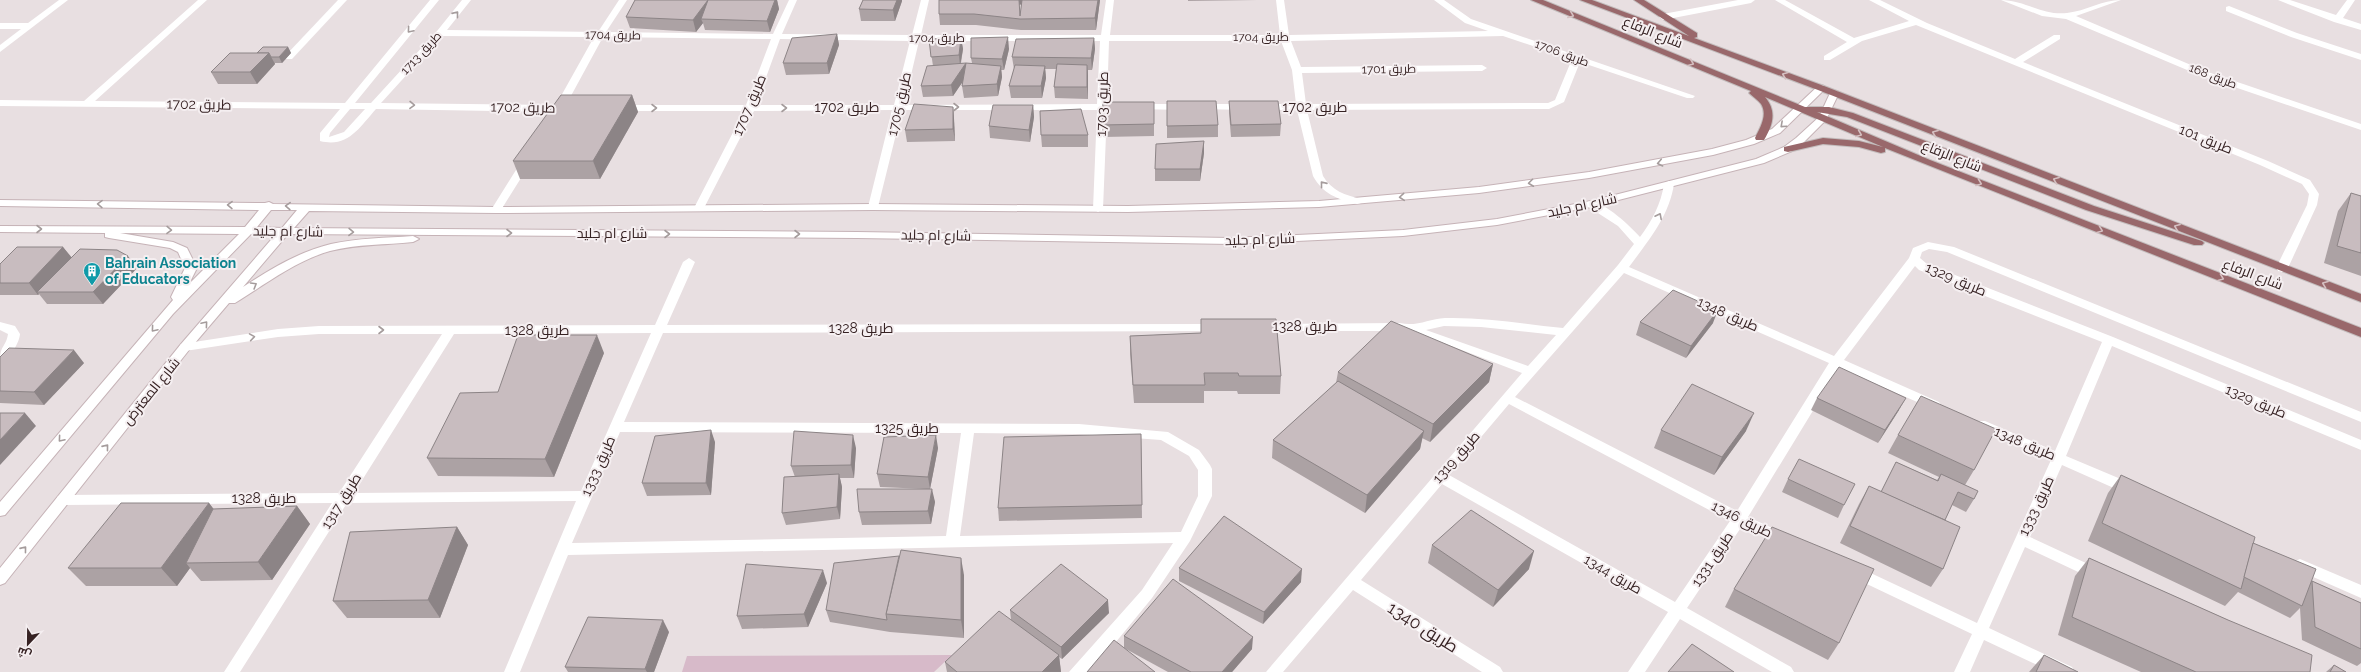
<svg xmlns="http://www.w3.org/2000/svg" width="2361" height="672" font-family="Raleway,Cairo,sans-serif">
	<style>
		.green { fill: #d7bac9 }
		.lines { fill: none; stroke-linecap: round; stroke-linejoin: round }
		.secondary-casing { stroke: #c6b3b7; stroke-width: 2 }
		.primary-casing { stroke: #c3bdbd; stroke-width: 2 }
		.street { fill: #fff; fill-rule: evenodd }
		.secondary { fill: #fff; fill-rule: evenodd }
		.primary { fill: #99686b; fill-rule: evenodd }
		.wall { fill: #aca2a4; fill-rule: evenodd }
		.shaded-wall { fill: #8c8486 }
		.building { fill: #c8bcbf; stroke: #8c8486 }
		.oneway { stroke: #a59c9c }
		.oneway2 { stroke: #d5c0c2 }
		.labels { text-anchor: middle; stroke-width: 4; stroke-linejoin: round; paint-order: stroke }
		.far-street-label { font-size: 12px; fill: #362223; stroke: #f5eff1 }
		.street-label { font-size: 14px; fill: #362223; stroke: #f5eff1 }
		.culture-label { font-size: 14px; font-weight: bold; fill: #0d838f; stroke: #f5eff1; text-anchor: start }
		.near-street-label { font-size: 17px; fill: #362223; stroke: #f5eff1 }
	</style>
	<rect width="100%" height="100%" fill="#e8dfe1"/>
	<polygon class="green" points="952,655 934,672 682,672 687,656"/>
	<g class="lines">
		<defs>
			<path id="secondary" d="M1821 85 1824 86V90L1780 133 1754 144 1713 155 1589 178 1479 193 1319 207 1128 212 873 210 496 213 309 211 294 228 857 232 1231 238 1403 230 1497 219 1591 201 1756 159 1784 147 1796 138 1819 117 1831 91H1837L1839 93 1826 120 1804 142 1792 151 1764 163 1591 207 1497 225 1403 236 1231 244 857 238 288 234 243 287C271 269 298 252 331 244 358 238 386 238 413 236L419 239 413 242C386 245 357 244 330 251 295 261 266 284 235 303H229L189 350 5 583 0 585V568L181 344 276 234H251L173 314 5 515 0 516V502L173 300 171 297 185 268 178 252 170 248 109 238 105 237V233L0 232V226L245 227 259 210 0 206V200L265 203 269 202 273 204 496 207 873 204 1128 206 1319 201 1479 187 1589 172 1712 149 1746 140 1772 129 1818 86ZM271 210H297L282 228 257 227ZM120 233 239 234 189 284 197 268 187 248 173 242Z"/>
			<g id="primary">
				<path d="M1531 0H1543L1805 107H1829L1853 113 2094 206 2202 241 2204 243 2202 245H2194L2086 210 1847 117 1817 112 1930 160 2361 328V337L1885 148V152L1881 153 1859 147 1823 144 1788 152 1784 151V147L1823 138 1859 141 1883 147 1765 97C1777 111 1773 125 1764 140H1756L1755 138C1760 128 1768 115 1761 104 1758 100 1753 97 1749 93L1751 91Z"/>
				<polygon points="1580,0 1592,0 1689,36 1634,0 1644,0 1697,33 1697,37 1694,38 1824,86 2361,294 2361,302 1818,90"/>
			</g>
		</defs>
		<use href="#secondary" class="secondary-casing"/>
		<use href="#primary" class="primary-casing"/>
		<g class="street">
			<polygon points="59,0 68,0 0,52 0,45 21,29 0,29 0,23 28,23"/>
			<path d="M198 0H207L95 101 345 103 430 0H439L355 103H371L437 31 462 0H471L447 30 598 32 619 0H627L606 32 773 34 789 0H797L782 34 912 35 921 0H929L921 35H1101L1106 0H1114L1110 35H1280L1276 0H1284L1289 35 1488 31 1465 23 1434 0H1444L1471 19 1695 96 1693 98H1687L1580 62 1564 102 1549 109 1307 110 1323 176C1332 191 1345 195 1361 199L1362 201 1361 203 1357 204C1337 199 1323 194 1313 176L1297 110H1263L1258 107 1263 104H1296L1292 70 1281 41H1109L1107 104H1119L1124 107 1119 110H1107L1103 209 1098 212 1093 209 1097 110H902L878 207 873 210 868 207 892 110 754 111 704 208 703 210H695L694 208 744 111H621L616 108 621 105H746L771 39 603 37 566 105 570 106V110L559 112 376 109C359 128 348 148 320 141V133L340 109 0 106V100L84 101ZM442 36 594 37 556 105 381 103ZM1503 36 1572 59 1555 100 1548 103 1306 104 1302 73 1482 71 1487 68 1482 65 1301 67 1291 41ZM780 39 910 41 894 105H756ZM919 41H1100L1097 104 904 105ZM350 109H365L344 132 329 137 330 133Z"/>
			<polygon points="338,0 347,0 292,59 286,59 286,55"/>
			<polygon points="1738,0 1755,0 1751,3 1663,20 1659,17 1663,14"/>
			<polygon points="1775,0 1785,0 1854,38 1909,21 1869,0 1880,0 1927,23 2015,59 2054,35 2060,35 2060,39 2023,62 2268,161 2310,180 2319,194 2317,205 2288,268 2282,272 2278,271 2276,268 2307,205 2309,194 2302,184 2260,165 1916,25 1862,41 1830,60 1824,60 1824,56 1847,42"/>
			<path d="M2001 0C2024 0 2044 16 2067 13 2086 11 2102 0 2121 0L2076 16 2205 71 2361 124V130L2199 75 2066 19 2042 16Z"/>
			<polygon points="2278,0 2290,0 2336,15 2347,0 2355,0 2343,18 2361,24 2361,30 2334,22"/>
			<polygon points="2229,6 2297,33 2361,54 2361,60 2291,37 2226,11 2226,7"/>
			<polygon points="1137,104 1183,104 1188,107 1183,110 1134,109 1134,105"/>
			<polygon points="1201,104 1245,104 1250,107 1245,110 1198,109 1198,105"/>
			<polygon points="526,159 531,162 501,210 500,212 492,212 491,210 521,162"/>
			<path d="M1669 181 1674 184C1669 217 1648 241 1629 267L1834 356 1909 258 1913 248 1928 242 1954 247 2361 412V422L1947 252 1929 249 1922 252 1920 258 1927 264 2113 337 2361 440V450L2112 346 2066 456 2135 485 2137 489 2135 493 2130 494 2125 493 2062 465 2030 537 2101 570 2103 574 2101 578 2096 580 2091 578 2025 547 1989 628 2072 667 2075 672H2052L1984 640 1970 672H1954L1972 634 1850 576 1848 572 1850 568 1855 566 1860 568 1977 623 2051 460 1975 427 1974 424 1975 421H1985L2055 451 2102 342 1919 270 1915 266 1844 360 1939 402 1941 405 1939 408H1931L1839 368 1748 517 1788 535 1790 539 1788 543 1783 545 1778 543 1742 526 1687 608 1791 667 1794 672H1772L1680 619 1645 672H1628L1668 612 1442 484 1361 580 1500 667 1503 672H1482L1353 590 1283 672H1266L1522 373 1433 339 1400 331H1261L1257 330 1255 327 1257 324 1400 323C1416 327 1429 319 1445 318 1484 317 1524 324 1563 328L1618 265 1634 244 1618 226 1587 206 1586 204 1587 202C1601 198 1631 227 1640 237 1652 221 1661 204 1664 184ZM1624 273 1829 363 1737 511 1515 397ZM1444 326 1481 327 1556 335 1528 366 1426 330ZM1509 404 1730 521 1675 602 1449 475Z"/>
			<path d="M689 258 695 262 667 325 1221 324 1223 327 1221 330 1217 331 663 333 624 422 1079 424 1168 432 1199 450 1210 465 1212 469V496L1190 541 1152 598 1111 648 1087 672H1069L1142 590 1173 543 568 555 520 672H504L576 501 347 503 240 672H224L332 503 63 505 58 504 56 500 58 496 63 495 339 493 442 334H319L278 337 185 351 181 350 179 347 181 344 278 329 319 326 655 325 683 262ZM651 333 581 491 354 493 454 334ZM620 432 961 433 946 536 572 543ZM974 433 1079 434 1161 440 1189 456 1198 470V496L1181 532 960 536Z"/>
			<path d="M0 322 15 326 20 334C19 344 10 358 0 361 0 345 6 347 8 334L0 330Z"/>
			<polygon points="2300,559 2361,585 2361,598 2295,569 2293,565 2295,561"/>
		</g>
		<use href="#secondary" class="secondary"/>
		<use href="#primary" class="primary"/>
	</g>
	<g class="wall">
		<polygon points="635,0 777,0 779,9 770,32 705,30 703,23 696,32 630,28 626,17"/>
		<polygon points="863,0 902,0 902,1 895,21 861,21 859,9"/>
		<path d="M939 0H1100L1096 30H1021L976 25H940L939 14ZM1022 4 1020 16 1019 5Z"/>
		<polygon points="1188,0 1257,0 1188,1"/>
		<polygon points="837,34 839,45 829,74 786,75 783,63"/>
		<polygon points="961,38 963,49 961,63 972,63 971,58 1009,49 1004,70 1001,70 1002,77 998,96 964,98 962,86 963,81 953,96 923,97 921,86 933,66 929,39"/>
		<polygon points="1094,38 1095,49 1092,70 1088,70 1088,99 1055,98 1054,87 1056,69 1045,69 1046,78 1042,98 1011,98 1009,86 1014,69 1012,57"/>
		<polygon points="288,47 291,53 282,63 275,63 275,64 257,84 218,84 211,72 257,53"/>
		<polygon points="632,95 638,112 600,179 520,179 513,161"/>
		<polygon points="1167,101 1218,125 1218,137 1167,138"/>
		<polygon points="1229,101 1281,124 1280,136 1231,137 1229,113"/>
		<polygon points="1154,102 1154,136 1103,137 1102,125"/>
		<polygon points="1033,105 1034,117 1030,142 990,138 989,126"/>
		<polygon points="953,107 954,119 955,141 907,142 905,130"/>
		<polygon points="1041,135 1088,135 1088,147 1042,147"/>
		<polygon points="1204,141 1204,153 1200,181 1155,181 1155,169"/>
		<polygon points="2351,193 2361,196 2361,276 2324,263 2338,211"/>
		<polygon points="63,247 71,258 137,268 103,304 47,304 39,294 38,295 0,295 0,264"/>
		<polygon points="1201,319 1281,376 1280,394 1238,394 1237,391 1204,391 1204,403 1134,403 1130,354 1130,336 1201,333"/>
		<polygon points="1640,322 1713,323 1686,358 1636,335"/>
		<polygon points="604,353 554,477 438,476 427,458 498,392"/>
		<polygon points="0,357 84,363 44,405 0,403"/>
		<polygon points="1493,364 1489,382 1430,442 1422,438 1420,449 1365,513 1272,458 1273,440 1336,383 1338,372"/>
		<polygon points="1817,398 1899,410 1878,443 1811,410"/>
		<polygon points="1661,430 1746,431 1714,475 1654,448"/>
		<polygon points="1141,434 1142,518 999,521 998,508"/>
		<polygon points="1898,435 1974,470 1965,485 1974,499 1966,512 1952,505 1945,520 1943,569 1931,587 1840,543 1859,504 1869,486 1881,492 1896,462 1937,480 1939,477 1888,453"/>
		<polygon points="715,442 711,495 647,496 642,483"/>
		<polygon points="856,448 854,478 840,478 842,487 840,519 786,525 782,513 795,477 791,466"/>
		<polygon points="938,448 930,489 935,502 931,524 862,525 859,512 926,489 880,487 877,474"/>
		<polygon points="2121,475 2253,543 2312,581 2361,603 2361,663 2357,666 2302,640 2300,608 2290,618 2238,592 2225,606 2088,541 2108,493"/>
		<polygon points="1788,479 1844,505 1838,518 1782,492"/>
		<polygon points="209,503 213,509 297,506 310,524 272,580 201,581 190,568 177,586 86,586 68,568"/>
		<polygon points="457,527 468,545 440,618 347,618 333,601"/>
		<polygon points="1432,545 1529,569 1493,607 1428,563"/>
		<polygon points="2089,558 2228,620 2310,672 2141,672 2058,635 2075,576"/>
		<polygon points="1179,568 1301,582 1263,624 1179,581"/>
		<polygon points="964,575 964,638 890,632 830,622 826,610"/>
		<polygon points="827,583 808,627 742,629 737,616"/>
		<polygon points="1734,589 1839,643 1828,660 1725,607"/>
		<polygon points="1010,610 1109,613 1062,659 1059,657 1061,672 947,672 945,662 1011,620"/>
		<polygon points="669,632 654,672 568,672 565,667"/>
		<polygon points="1124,636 1252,649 1232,672 1168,672 1124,648"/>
		<polygon points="2044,655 2078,672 2029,672"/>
		<polygon points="2334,665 2346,672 2326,672"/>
	</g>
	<g class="shaded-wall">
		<polygon points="708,0 709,0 701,19 703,23 696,32 693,20"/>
		<polygon points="775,0 777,0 779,9 770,32 767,21"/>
		<polygon points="897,0 902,0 902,1 895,21 893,10"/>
		<polygon points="985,0 1024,0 1024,4 986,9"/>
		<polygon points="1098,0 1100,0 1096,30 1095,18"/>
		<polygon points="837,34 839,45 829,74 827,63"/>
		<polygon points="1008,37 1009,49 1004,70 1002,59"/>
		<polygon points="961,38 963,49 960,66 959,55"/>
		<polygon points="1094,38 1095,49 1092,70 1091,58"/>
		<polygon points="288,47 291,53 282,63 279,57"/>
		<polygon points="269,53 275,64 257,84 250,72"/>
		<polygon points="966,63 968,74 953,96 951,85"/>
		<polygon points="1087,65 1088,76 1088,99 1087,87"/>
		<polygon points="1001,66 1002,77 998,96 997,84"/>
		<polygon points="1045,66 1046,78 1042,98 1041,86"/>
		<polygon points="632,95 638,112 600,179 593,161"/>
		<polygon points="1033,105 1034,117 1030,142 1029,130"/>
		<polygon points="953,107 954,119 955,141 953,129"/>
		<polygon points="1204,141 1204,153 1200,181 1200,169"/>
		<polygon points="63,247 73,259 37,292 39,294 38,295 29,283"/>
		<polygon points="128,256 137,268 103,304 93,292"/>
		<polygon points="1718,310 1713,323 1686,358 1691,346"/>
		<polygon points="597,335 604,353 554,477 545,459"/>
		<polygon points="74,350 84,363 44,405 34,392"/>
		<polygon points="1493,364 1489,382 1430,442 1433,424"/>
		<polygon points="1906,398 1899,410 1878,443 1885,430"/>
		<polygon points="25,413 36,426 0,465 0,440"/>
		<polygon points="1754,413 1746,431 1714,475 1722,457"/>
		<polygon points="711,430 715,442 711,495 706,483"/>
		<polygon points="1424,431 1420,449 1365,513 1367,495"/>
		<polygon points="853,435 856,448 854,478 851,465"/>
		<polygon points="936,435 938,448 930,489 928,477"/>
		<polygon points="839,474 842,487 840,519 837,507"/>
		<polygon points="932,489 935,502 931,524 928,511"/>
		<polygon points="209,503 223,521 186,563 190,568 177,586 161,568"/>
		<polygon points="297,506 310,524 272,580 258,562"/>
		<polygon points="457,527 468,545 440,618 428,600"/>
		<polygon points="1534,551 1529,569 1493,607 1498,590"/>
		<polygon points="961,558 964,575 964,638 961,620"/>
		<polygon points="1302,569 1301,582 1263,624 1264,612"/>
		<polygon points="823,570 827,583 808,627 804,614"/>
		<polygon points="1108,600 1109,613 1062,659 1061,647"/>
		<polygon points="663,620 669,632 654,672 647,672 645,669"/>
		<polygon points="1253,637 1252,649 1232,672 1222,672"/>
		<polygon points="1059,655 1061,672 1042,672"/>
	</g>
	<g class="building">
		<polygon points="635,0 708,0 693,20 626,17"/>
		<polygon points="708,0 775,0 767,21 701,19"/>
		<polygon points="863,0 897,0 893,10 859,9"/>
		<polygon points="939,0 1019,0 1020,16 1022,0 1098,0 1095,18 1020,19 974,14 939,14"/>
		<polygon points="837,34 827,63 783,63 792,38"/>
		<polygon points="1008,37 1002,59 971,58 971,38"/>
		<polygon points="961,38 959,55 931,57 929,39"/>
		<polygon points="1094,38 1091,58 1012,57 1016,39"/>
		<polygon points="263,47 288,47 279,57 271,57 269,53 257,53"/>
		<polygon points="230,53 269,53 250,72 211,72"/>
		<polygon points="966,63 951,85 921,86 927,66"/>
		<polygon points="966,63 1001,66 997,84 962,86"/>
		<polygon points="1057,64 1087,65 1087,87 1054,87"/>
		<polygon points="1015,65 1045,66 1041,86 1009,86"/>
		<polygon points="561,95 632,95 593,161 513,161"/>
		<polygon points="1167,101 1216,101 1218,125 1167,126"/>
		<polygon points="1229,101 1278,101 1281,124 1231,125"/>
		<polygon points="1103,102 1154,102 1154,124 1102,125"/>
		<polygon points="914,104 953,107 953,129 905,130"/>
		<polygon points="993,105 1033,105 1029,130 989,126"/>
		<polygon points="1081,109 1088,135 1041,135 1040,111"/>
		<polygon points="1204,141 1200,169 1155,169 1156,144"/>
		<polygon points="2351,193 2361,196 2361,253 2337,246"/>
		<polygon points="17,247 63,247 29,283 0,283 0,264"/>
		<polygon points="80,249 117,250 128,256 93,292 37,292"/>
		<polygon points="1673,290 1718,310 1691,346 1640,322"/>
		<polygon points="1201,319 1276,319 1281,376 1239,376 1238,373 1204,373 1205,385 1133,385 1130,336 1201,333"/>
		<polygon points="1391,321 1493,364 1433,424 1338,372"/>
		<polygon points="518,335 597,335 545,459 427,458 460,393 498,392"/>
		<polygon points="9,348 74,350 34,392 0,391 0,357"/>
		<polygon points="1839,367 1906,398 1885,430 1817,398"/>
		<polygon points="1338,381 1424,431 1367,495 1273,440"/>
		<polygon points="1692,384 1754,413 1722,457 1661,430"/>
		<polygon points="1921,396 1996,429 1974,470 1898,435"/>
		<polygon points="0,413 25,413 0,440"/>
		<polygon points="711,430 706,483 642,483 655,436"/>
		<polygon points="794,431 853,435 851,465 791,466"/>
		<polygon points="1141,434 1142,505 998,508 1004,437"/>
		<polygon points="936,435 928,477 877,474 884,437"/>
		<polygon points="1799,459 1855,484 1844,505 1788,479"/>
		<polygon points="1896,462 1938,481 1941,474 1978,491 1974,499 1958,492 1945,520 1881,492"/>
		<polygon points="839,474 837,507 782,513 784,477"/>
		<polygon points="2121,475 2255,537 2241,589 2102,523"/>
		<polygon points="1869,486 1960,527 1943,569 1850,526"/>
		<polygon points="857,489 932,489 928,511 859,512"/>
		<polygon points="121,503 209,503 161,568 68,568"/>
		<polygon points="297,506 258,562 186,563 213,509"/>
		<polygon points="1471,510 1534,551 1498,590 1432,545"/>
		<polygon points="1224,516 1302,569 1264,612 1179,568"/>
		<polygon points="457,527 428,600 333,601 350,532"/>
		<polygon points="1772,527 1874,569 1839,643 1734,589"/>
		<polygon points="2253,543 2316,569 2302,606 2244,577"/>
		<polygon points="901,550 961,558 961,620 886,614"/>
		<polygon points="899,556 886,614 887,620 826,610 834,563"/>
		<polygon points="2089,558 2228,620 2312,655 2310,672 2196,672 2072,617"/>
		<polygon points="746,564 823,570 804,614 737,616"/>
		<polygon points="1061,564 1108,600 1061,647 1010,610"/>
		<polygon points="1173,579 1253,637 1222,672 1191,672 1124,636"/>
		<polygon points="2312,581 2361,603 2361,649 2315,627"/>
		<polygon points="999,611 1059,655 1042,672 957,672 945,662"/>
		<polygon points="588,617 663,620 645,669 565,667"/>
		<polygon points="1114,640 1155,672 1087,672"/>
		<polygon points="1692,644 1734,672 1668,672"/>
		<polygon points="2044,655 2078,672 2036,672"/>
		<polygon points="2334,665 2346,672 2330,672"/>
	</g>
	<defs><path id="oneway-chevron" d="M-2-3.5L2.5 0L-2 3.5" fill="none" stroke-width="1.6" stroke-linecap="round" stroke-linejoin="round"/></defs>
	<g class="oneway">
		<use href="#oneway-chevron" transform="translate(456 14) rotate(-51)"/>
		<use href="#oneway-chevron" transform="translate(410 30) rotate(130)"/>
		<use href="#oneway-chevron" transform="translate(412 105) rotate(1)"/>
		<use href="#oneway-chevron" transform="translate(956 107)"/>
		<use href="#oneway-chevron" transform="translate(654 108)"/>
		<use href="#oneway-chevron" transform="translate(784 108)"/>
		<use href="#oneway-chevron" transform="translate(1783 125) rotate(138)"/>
		<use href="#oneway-chevron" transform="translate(1660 163) rotate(168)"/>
		<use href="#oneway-chevron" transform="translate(1531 183) rotate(173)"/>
		<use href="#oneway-chevron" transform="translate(1323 184) rotate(-129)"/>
		<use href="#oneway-chevron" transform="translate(1402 197) rotate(175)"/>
		<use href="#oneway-chevron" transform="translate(100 204) rotate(-179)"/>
		<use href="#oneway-chevron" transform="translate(230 205) rotate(-179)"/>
		<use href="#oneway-chevron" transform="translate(288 206) rotate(-178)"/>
		<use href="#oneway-chevron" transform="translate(1659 216) rotate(-63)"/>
		<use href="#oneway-chevron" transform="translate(39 229)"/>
		<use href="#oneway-chevron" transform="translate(169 230) rotate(1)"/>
		<use href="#oneway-chevron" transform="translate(351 232) rotate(1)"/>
		<use href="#oneway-chevron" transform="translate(509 233)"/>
		<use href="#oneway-chevron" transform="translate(667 234)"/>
		<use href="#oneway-chevron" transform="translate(797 234)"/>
		<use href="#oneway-chevron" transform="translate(254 285) rotate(-31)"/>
		<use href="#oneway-chevron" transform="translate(205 324) rotate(-50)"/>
		<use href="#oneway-chevron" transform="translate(154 329) rotate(130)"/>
		<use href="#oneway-chevron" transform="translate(381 330)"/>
		<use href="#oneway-chevron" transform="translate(252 337) rotate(-9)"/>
		<use href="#oneway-chevron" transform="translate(61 439) rotate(130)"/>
		<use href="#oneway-chevron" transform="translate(106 447) rotate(-51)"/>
		<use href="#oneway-chevron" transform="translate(24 549) rotate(-51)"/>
	</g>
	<g class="oneway2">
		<use href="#oneway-chevron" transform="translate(1571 15) rotate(22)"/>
		<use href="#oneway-chevron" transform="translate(1691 63) rotate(22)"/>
		<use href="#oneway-chevron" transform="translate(1785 75) rotate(-159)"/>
		<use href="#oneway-chevron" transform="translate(1935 133) rotate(-159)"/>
		<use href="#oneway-chevron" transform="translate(1859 134) rotate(23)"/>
		<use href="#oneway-chevron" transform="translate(2056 180) rotate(-159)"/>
		<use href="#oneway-chevron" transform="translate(1979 183) rotate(21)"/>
		<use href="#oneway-chevron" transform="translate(2177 227) rotate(-159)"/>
		<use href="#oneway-chevron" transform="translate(2100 230) rotate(21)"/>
		<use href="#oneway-chevron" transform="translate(2221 278) rotate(21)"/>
		<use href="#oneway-chevron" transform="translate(2325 284) rotate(-159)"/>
	</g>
	<defs>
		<symbol id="building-pin" viewBox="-11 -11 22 30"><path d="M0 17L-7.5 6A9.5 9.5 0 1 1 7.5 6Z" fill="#0f9aa8" stroke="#f5eff1"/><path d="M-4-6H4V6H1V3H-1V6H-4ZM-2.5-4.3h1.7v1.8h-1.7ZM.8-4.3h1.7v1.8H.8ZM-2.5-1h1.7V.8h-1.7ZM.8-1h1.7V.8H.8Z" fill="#fff"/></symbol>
	</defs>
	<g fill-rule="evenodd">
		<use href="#building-pin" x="82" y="261" width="20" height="27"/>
	</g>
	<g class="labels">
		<g class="far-street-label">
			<text transform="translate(613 35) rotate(1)" y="4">طريق 1704</text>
			<text x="1261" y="41">طريق 1704</text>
			<text x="937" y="42">طريق 1704</text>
			<text transform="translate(421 53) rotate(-47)" y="4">طريق 1713</text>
			<text transform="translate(1562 53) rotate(20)" y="4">طريق 1706</text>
			<text transform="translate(1389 69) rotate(-1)" y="4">طريق 1701</text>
			<text transform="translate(2213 76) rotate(21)" y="4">طريق 168</text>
		</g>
		<g class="street-label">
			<text transform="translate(1653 32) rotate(22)" y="5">شارع الرفاع</text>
			<text transform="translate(199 104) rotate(1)" y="5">طريق 1702</text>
			<text transform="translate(899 104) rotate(-77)" y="5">طريق 1705</text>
			<text transform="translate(1102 104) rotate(-88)" y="5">طريق 1703</text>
			<text transform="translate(749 105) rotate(-67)" y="5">طريق 1707</text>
			<text transform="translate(523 107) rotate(1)" y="5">طريق 1702</text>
			<text x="847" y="112">طريق 1702</text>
			<text x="1315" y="112">طريق 1702</text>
			<text transform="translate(2206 139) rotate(22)" y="5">طريق 101</text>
			<text transform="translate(1952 156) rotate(22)" y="5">شارع الرفاع</text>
			<text transform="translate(1582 205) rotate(-12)" y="5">شارع ام جليد</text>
			<text transform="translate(288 231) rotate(1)" y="5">شارع ام جليد</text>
			<text x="612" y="238">شارع ام جليد</text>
			<text transform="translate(936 235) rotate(1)" y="5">شارع ام جليد</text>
			<text transform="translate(1260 239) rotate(-2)" y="5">شارع ام جليد</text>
			<text transform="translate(2253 274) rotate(21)" y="5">شارع الرفاع</text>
			<text transform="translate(1956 279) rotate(23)" y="5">طريق 1329</text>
			<text transform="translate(1728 314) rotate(24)" y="5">طريق 1348</text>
			<text x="1305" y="331">طريق 1328</text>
			<text x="861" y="333">طريق 1328</text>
			<text x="537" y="335">طريق 1328</text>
			<text transform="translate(151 391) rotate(-51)" y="5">شارع المعترض</text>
			<text transform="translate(2256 401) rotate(23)" y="5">طريق 1329</text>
			<text x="907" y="433">طريق 1325</text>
			<text transform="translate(2025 443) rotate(23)" y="5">طريق 1348</text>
			<text transform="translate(1456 457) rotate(-49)" y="5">طريق 1319</text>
			<text transform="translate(598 466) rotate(-66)" y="5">طريق 1333</text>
			<text x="264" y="503">طريق 1328</text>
			<text transform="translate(341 501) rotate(-58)" y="5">طريق 1317</text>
			<text transform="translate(2036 506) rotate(-65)" y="5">طريق 1333</text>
			<text transform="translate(1742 519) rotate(26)" y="5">طريق 1346</text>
			<text transform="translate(1712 559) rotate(-56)" y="5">طريق 1331</text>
			<text transform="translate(1613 574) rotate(30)" y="5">طريق 1344</text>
		</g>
		<g class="culture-label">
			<text x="105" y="268">Bahrain Association<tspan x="105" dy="16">of Educators</tspan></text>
		</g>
		<g class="near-street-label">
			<text transform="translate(1423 627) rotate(32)" y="6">طريق 1340</text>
		</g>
	</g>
	<g transform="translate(28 644) rotate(202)" stroke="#f5eff1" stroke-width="3" paint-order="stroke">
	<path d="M0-3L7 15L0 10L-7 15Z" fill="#362223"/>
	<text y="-6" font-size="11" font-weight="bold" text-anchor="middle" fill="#362223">ش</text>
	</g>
</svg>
